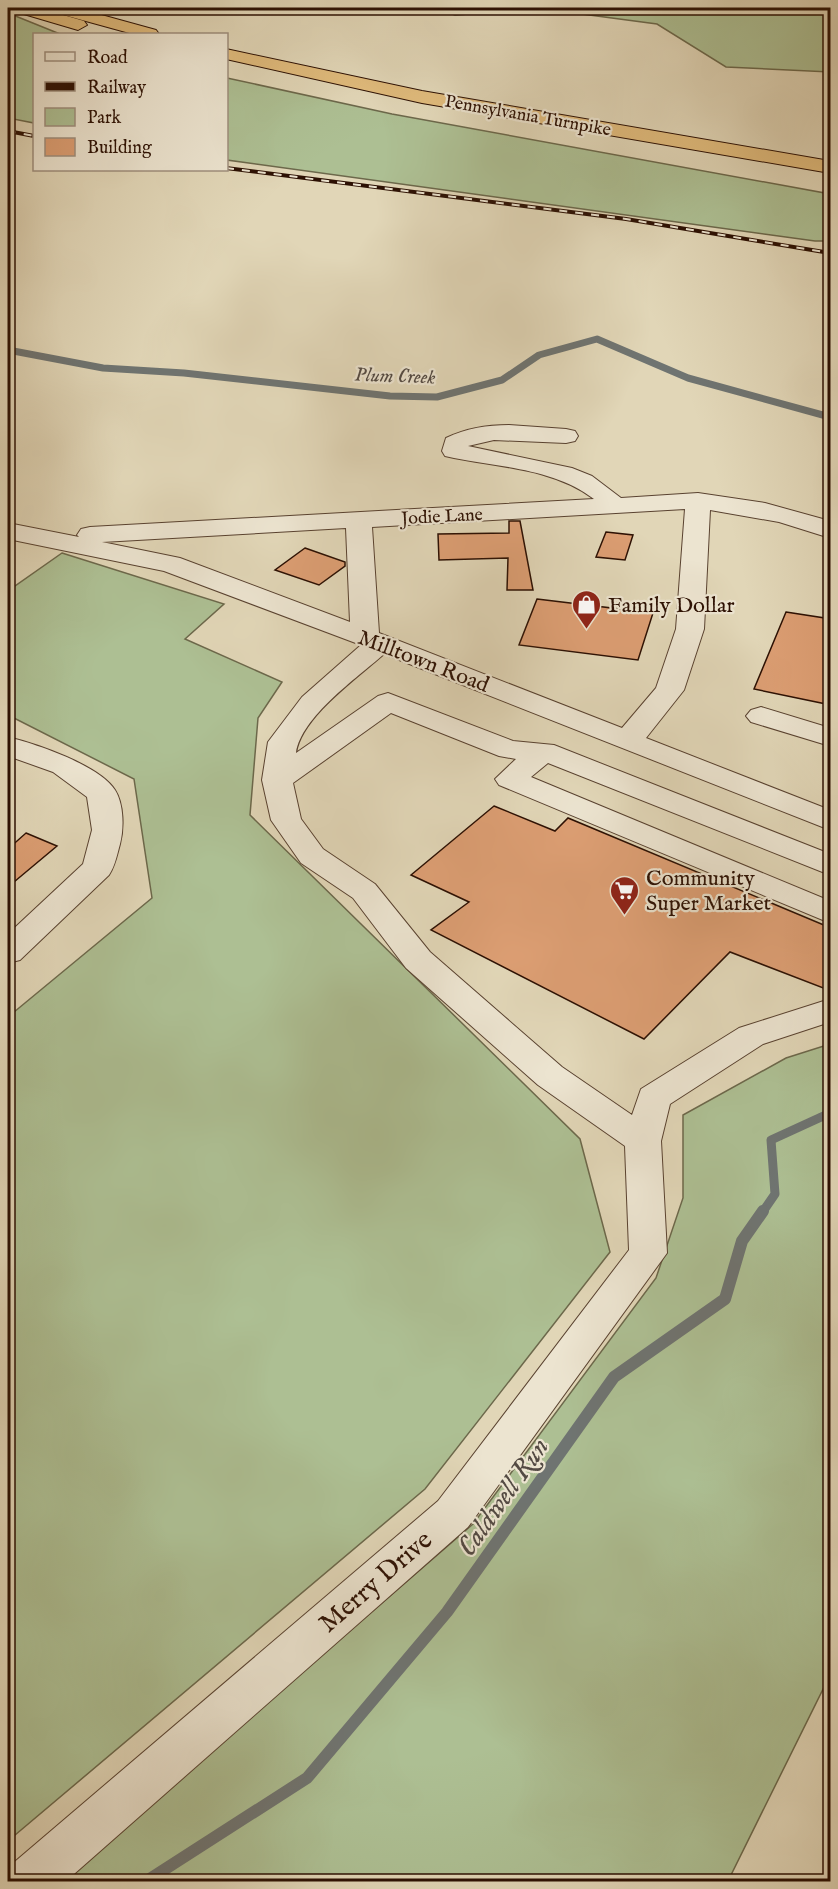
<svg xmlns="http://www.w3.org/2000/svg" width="838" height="1889" font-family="'IM FELL English',serif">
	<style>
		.green { fill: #adbf93; stroke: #6c684b; stroke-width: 1.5 }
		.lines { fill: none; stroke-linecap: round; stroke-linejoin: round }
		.stream-far2 { stroke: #6f7471; stroke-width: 7 }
		.stream-far1 { stroke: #6f7471; stroke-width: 9 }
		.stream { stroke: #6f7471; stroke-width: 12 }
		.building { fill: #dc9e73; stroke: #2c1003; stroke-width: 1.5 }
		.minor-casing { stroke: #594230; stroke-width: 2 }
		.highway-casing { stroke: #2c1003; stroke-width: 2 }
		.minor { fill: #ece4d0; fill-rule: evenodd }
		.highway { fill: #e0bb7c; fill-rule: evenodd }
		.rail-casing { stroke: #2c1003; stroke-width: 4 }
		.rail { stroke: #ece4d0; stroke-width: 2; stroke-dasharray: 8; stroke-linecap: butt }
		.labels { text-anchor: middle; stroke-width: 4.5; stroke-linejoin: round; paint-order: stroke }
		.far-street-label { font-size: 18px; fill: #2c1003; stroke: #ece4d0 }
		.far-water-label { font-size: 20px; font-style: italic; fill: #534a43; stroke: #ece4d0 }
		.poi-label { font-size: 22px; fill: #2c1003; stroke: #ece4d0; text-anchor: start }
		.street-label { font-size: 22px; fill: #2c1003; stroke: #ece4d0 }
		.near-street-label { font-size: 27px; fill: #2c1003; stroke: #ece4d0 }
		.near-water-label { font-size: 28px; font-style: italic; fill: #534a43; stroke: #ece4d0 }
	</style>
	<rect width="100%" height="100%" fill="#e1d6b7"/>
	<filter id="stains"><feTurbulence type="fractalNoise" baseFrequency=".00333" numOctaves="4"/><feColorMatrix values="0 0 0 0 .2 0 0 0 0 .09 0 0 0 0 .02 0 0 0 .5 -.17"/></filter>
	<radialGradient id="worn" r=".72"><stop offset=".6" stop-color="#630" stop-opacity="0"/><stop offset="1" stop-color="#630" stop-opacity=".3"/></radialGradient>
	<g class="green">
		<polygon points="433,8 830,8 830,72 726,67 657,24 544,9 455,15"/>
		<polygon points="8,13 60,34 34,34 34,123 8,118"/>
		<polygon points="227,78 392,114 830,194 830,241 815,241 227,160"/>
		<polygon points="62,553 224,604 185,639 282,682 258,718 250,815 580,1139 610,1252 425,1489 8,1841 8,1017 152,898 134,779 8,715 8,591"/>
		<polygon points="830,1044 830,1675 728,1881 60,1882 473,1524 656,1278 683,1198 683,1115 786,1058"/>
	</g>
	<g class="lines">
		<polyline class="stream-far2" points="8,350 103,368 184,373 390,396 437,397 502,380 539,355 597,339 688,378 830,417"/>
		<polyline class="stream-far1" points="762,1213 775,1194 771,1140 830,1113"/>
		<polyline class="stream" points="145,1882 307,1778 447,1612 614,1377 725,1299 742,1241 763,1211"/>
	</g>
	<g class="building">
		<polygon points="509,521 520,521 533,590 507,590 508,558 439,560 438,534 509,533"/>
		<polygon points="606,532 633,535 625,560 596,557"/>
		<polygon points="305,548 345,562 345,566 319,585 275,570"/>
		<polygon points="537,599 653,613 638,660 519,645"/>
		<polygon points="786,612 831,619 831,705 754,689"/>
		<polygon points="494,806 555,831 568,818 831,928 831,991 730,952 644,1039 431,930 469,902 411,875"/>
		<polygon points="26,833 57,846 8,887 8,849"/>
	</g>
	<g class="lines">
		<defs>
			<g id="minor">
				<path d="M509 425 566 429 575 431 578 436 575 441 566 443 494 440 468 446 572 468 592 476 621 498 698 493 765 503 830 521V538L779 522 710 510 704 629 684 690 646 738 830 810V830L384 654C357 678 301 717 296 753L378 696 388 693 513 741 554 745 830 854V875L548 763 531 777 830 901V923L499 785 495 779 516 759 499 756 391 713 293 783 301 819 323 849 375 884 430 952 562 1067 632 1115 641 1089 739 1028 830 999V1022L763 1044 670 1104 661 1141 667 1253 468 1527 65 1882H8L11 1865 438 1501 629 1250 625 1146 538 1085 406 968 353 898 301 863 271 820 262 780 268 742 302 697 361 645 164 571 8 539V523L79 537 77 535 81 529 90 527 594 499C555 469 500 467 454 458L445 456 442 451 446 438C467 428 487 425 509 425ZM685 509 676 629 656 688 622 728 379 633 372 527ZM346 528 350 622 180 558 102 542Z"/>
				<polygon points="761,707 830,728 830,746 751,722 746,716 751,710"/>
				<path d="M8 737C36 744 99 765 115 790 124 804 124 829 120 844 117 855 115 866 109 875L20 960 8 963V934L83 864 92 830 87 797 53 772 8 756Z"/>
			</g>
			<g id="highway">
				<polygon points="15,8 39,8 84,21 87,25 78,30 17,12"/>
				<polygon points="51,8 76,8 156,30 159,34 133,34 53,12"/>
				<polygon points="226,49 422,91 830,161 830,173 422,103 226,59"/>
			</g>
		</defs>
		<use href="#minor" class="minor-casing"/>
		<use href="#highway" class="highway-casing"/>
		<use href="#minor" class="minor"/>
		<use href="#highway" class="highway"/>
		<defs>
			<g id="rail">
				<polyline points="8,131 34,136"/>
				<polyline points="226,168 626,219 830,253"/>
			</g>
		</defs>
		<use href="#rail" class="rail-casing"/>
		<use href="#rail" class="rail"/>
	</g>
	<defs>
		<symbol id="shop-pin" viewBox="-11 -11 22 30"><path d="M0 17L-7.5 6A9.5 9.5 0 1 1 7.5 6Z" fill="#8f2418" stroke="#ece4d0"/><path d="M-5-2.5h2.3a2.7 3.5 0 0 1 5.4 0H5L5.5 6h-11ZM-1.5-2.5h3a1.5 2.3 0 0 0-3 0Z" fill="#fff"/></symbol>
		<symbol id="supermarket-pin" viewBox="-11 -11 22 30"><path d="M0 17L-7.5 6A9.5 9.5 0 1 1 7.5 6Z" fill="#8f2418" stroke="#ece4d0"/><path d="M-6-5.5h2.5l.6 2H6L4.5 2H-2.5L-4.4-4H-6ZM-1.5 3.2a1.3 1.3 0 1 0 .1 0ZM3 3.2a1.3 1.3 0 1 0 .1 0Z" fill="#fff"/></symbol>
	</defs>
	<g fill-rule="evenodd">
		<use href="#shop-pin" x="570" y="588" width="33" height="45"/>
		<use href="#supermarket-pin" x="608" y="874" width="33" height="45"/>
	</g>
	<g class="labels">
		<g class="far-street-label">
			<text transform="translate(528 115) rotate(10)" y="6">Pennsylvania Turnpike</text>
			<text transform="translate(442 516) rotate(-3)" y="6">Jodie Lane</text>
		</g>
		<g class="far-water-label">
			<text transform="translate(395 375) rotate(2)" y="7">Plum Creek</text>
		</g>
		<g class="poi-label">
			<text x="608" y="612">Family Dollar</text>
			<text x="646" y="885">Community<tspan x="646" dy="25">Super Market</tspan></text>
		</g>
		<g class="street-label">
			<text transform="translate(424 660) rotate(21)" y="8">Milltown Road</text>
		</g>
		<g class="near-street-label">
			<text transform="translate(375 1581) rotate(-41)" y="9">Merry Drive</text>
		</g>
		<g class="near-water-label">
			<text transform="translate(502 1496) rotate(-55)" y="10">Caldwell Run</text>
		</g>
	</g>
	<rect width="838" height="1889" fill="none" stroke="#e1d6b7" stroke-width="30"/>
	<rect x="9" y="9" width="820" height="1871" fill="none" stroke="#2c1003" stroke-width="3"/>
	<rect x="15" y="15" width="808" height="1859" fill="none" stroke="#2c1003" stroke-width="1.5"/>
	<rect x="33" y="33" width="195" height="138" fill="#ece4d0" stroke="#9f8f7e" stroke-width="1.5"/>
	<rect x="45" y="52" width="30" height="9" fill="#ece4d0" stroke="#9f8f7e" stroke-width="1.5"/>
	<text x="87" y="63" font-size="18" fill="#2c1003">Road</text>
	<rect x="45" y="82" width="30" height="9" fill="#2c1003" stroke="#9f8f7e" stroke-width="1.5"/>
	<text x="87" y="93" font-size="18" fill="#2c1003">Railway</text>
	<rect x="45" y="108" width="30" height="18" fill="#adbf93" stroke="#9f8f7e" stroke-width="1.5"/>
	<text x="87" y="123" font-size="18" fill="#2c1003">Park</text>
	<rect x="45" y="138" width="30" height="18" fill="#dc9e73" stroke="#9f8f7e" stroke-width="1.5"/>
	<text x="87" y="153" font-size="18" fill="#2c1003">Building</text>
	<rect width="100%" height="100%" filter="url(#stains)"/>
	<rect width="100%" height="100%" fill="url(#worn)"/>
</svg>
